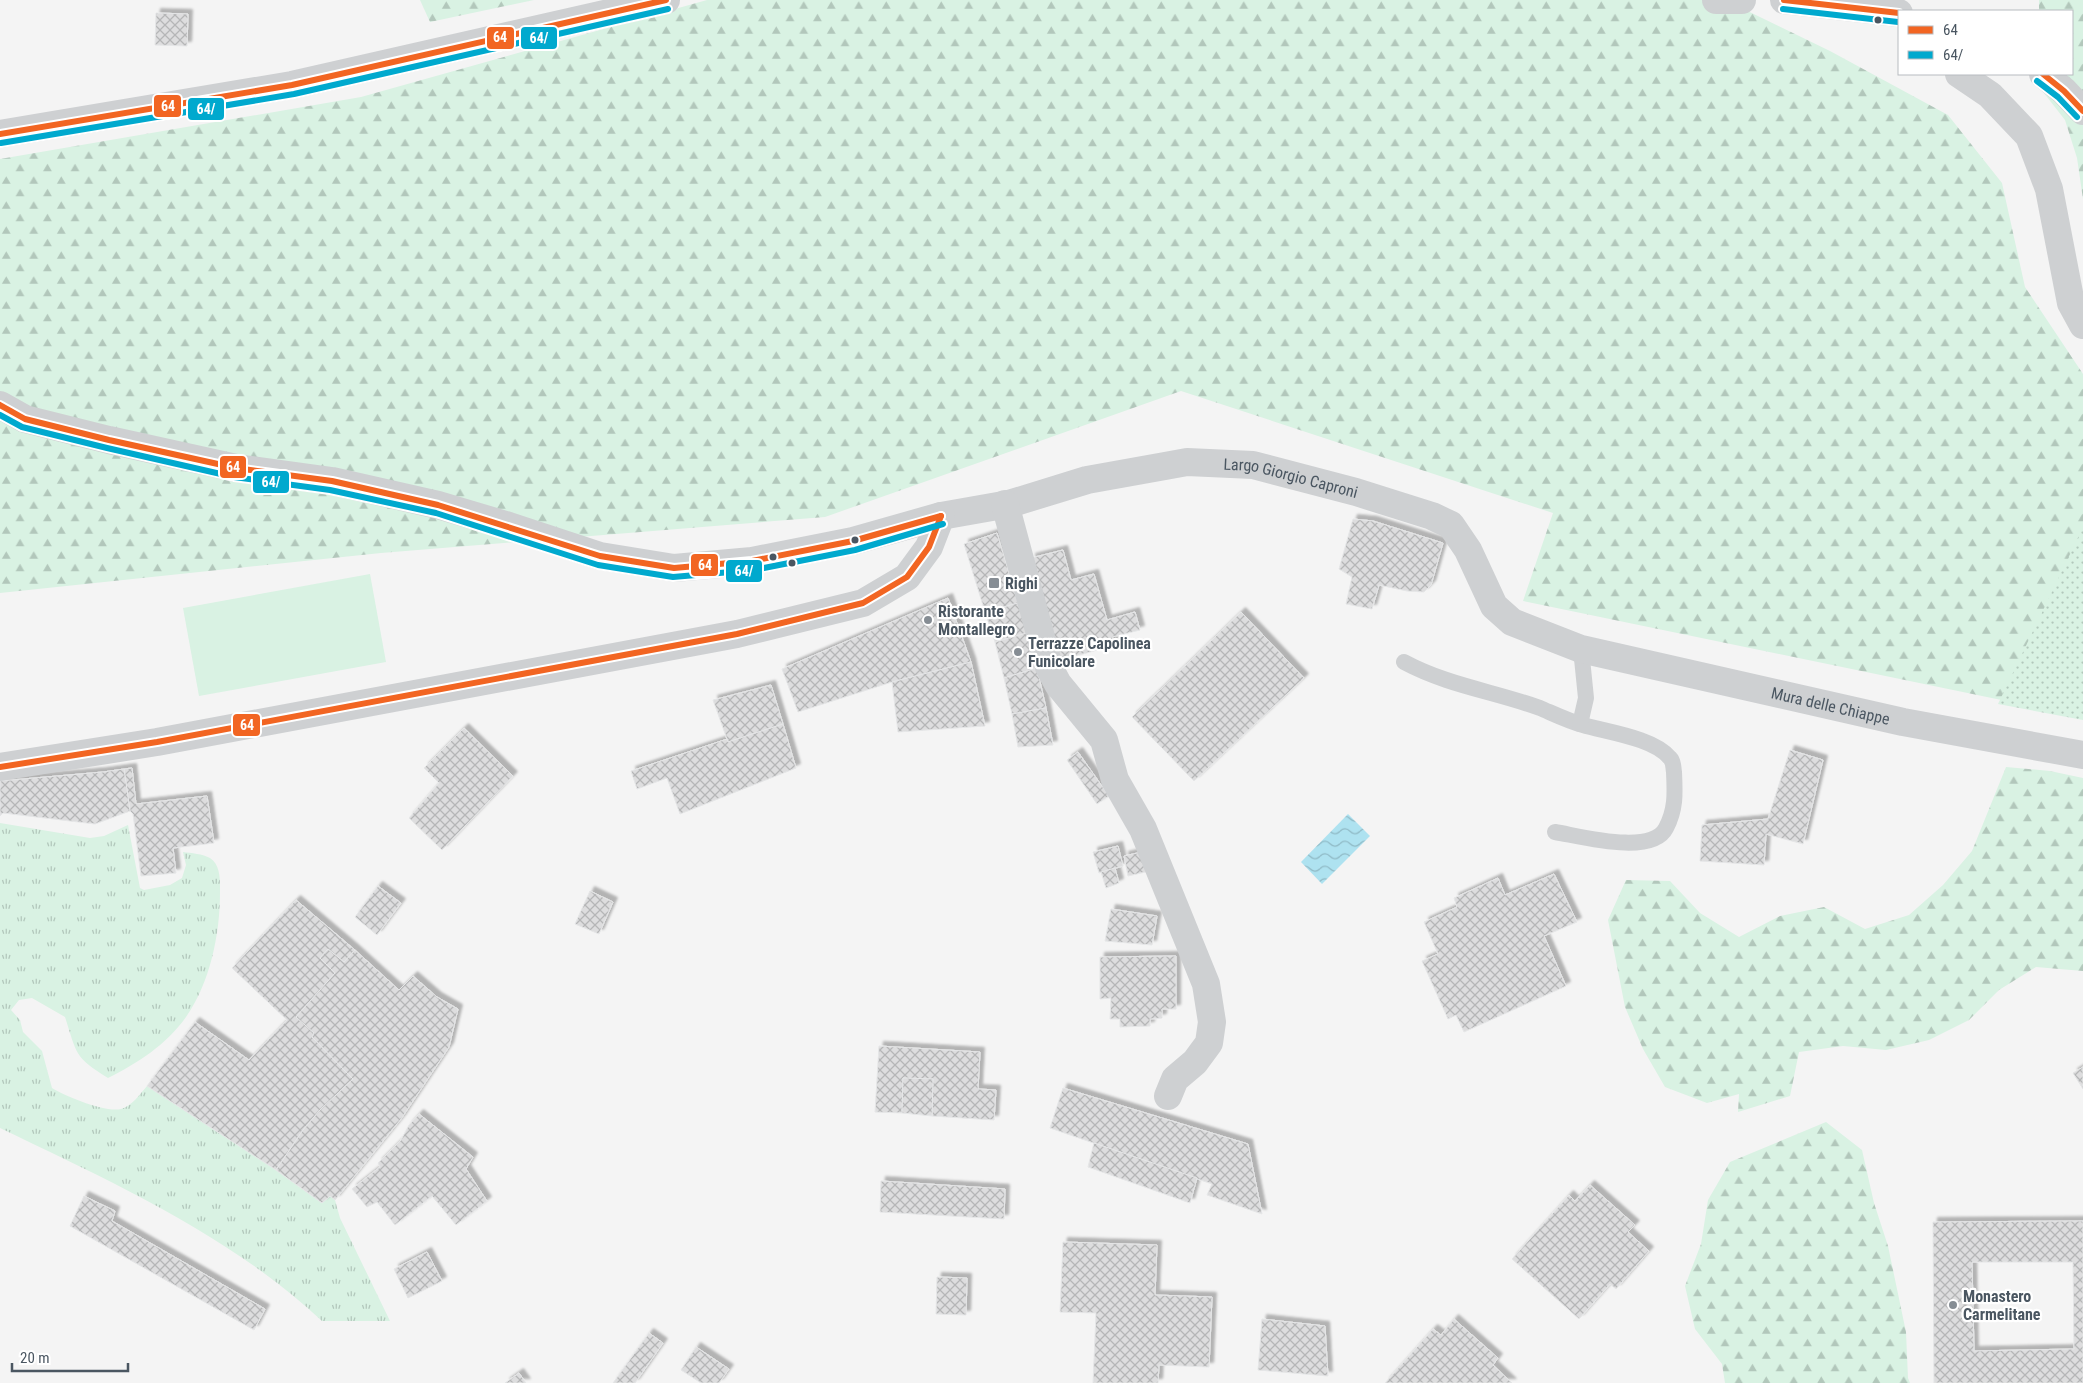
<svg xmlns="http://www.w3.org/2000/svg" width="2083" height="1383" font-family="'Roboto Condensed',sans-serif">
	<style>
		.grass { fill: url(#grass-tufts) }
		.forest { fill: url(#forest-firs) }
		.park { fill: url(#park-dots) }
		.pitch { fill: #d9f2e3 }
		.water { fill: url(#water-waves) }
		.building { fill: url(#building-cross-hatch); stroke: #e5e6e7; fill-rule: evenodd; filter: url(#shadow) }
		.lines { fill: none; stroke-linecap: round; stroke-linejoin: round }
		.lane { stroke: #ced0d2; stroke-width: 16 }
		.street { stroke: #ced0d2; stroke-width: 28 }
		.bus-1-casing { stroke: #fff; stroke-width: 10 }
		.bus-2-casing { stroke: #fff; stroke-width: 10 }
		.bus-1 { stroke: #f26522; stroke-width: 6 }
		.bus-2 { stroke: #00a9ce; stroke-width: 6 }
		.bus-dot { fill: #4a5661; stroke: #fff; stroke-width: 2 }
		.poi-dot { fill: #868d94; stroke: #fff; stroke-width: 2 }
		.labels { text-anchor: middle; stroke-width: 4.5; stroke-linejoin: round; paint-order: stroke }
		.street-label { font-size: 16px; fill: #4a5661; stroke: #fff }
		.poi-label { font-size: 16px; font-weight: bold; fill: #4a5661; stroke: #fff; text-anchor: start }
		.line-badge { stroke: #fff; stroke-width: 2 }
		.badge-label { font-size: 14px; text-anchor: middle; font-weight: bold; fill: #fff }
	</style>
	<defs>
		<pattern id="grass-tufts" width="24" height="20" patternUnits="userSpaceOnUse" patternTransform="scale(1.25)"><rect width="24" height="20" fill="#d9f2e3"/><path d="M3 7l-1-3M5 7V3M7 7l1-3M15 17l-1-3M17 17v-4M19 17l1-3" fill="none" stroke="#b2c7bb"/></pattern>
		<pattern id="forest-firs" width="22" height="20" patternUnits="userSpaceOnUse" patternTransform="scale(1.25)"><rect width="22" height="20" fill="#d9f2e3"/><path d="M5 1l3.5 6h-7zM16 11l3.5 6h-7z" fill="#b2c7bb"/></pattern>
		<pattern id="park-dots" width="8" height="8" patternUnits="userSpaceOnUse" patternTransform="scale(1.25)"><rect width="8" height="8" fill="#d9f2e3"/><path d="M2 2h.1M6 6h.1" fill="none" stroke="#b2c7bb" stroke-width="1.8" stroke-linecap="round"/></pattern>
		<pattern id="water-waves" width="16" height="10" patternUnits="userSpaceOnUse" patternTransform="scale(1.25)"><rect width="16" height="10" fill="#aee2f0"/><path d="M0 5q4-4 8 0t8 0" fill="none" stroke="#90bac6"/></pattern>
		<pattern id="building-cross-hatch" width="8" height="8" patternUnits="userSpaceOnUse" patternTransform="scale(1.25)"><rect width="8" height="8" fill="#ddddde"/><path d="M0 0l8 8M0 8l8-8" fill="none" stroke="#b5b6b7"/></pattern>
		<filter id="shadow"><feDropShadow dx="4.5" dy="-4.5" stdDeviation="1" flood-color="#0004"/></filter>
	</defs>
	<rect width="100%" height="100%" fill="#f4f4f4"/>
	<path class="grass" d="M0 823 90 838 104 836 128 825 140 888 144 890 170 885 182 878 186 865 183 852C191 853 203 854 210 858 221 865 220 881 220 893 220 934 210 983 186 1017 166 1045 138 1063 108 1078 74 1057 77 1054 65 1017L32 998 19 1000 11 1010 20 1020 23 1032 42 1051 52 1088C65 1096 106 1113 121 1109 132 1106 140 1094 147 1086L270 1166 322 1203 330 1196 335 1200 340 1218 390 1321H322C230 1235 112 1182 0 1128Z"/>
	<g class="forest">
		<polygon points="420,0 534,0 430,22"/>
		<polygon points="707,0 1725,0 1830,51 1948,115 2002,183 2025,287 2083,374 2083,717 1523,601 1553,513 1181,391 825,517 381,553 0,593 0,159 361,97"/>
		<polygon points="2039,0 2083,0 2083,199 2077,158 2065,120 2040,88 2040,74 2072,74 2072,11 2039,11"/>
		<polygon points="2006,767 2050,771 2083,778 2083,971 2036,967 1999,990 1969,1020 1929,1040 1886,1050 1843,1046 1799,1052 1790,1096 1738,1112 1739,1094 1707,1103 1665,1087 1643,1049 1625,1007 1608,920 1626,880 1670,881 1700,913 1739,937 1780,916 1824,907 1865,929 1909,915 1943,885 1972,851"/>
		<polygon points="1826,1122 1862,1150 1874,1203 1888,1246 1906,1332 1908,1378 1910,1383 1725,1383 1722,1364 1695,1329 1685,1286 1701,1244 1708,1200 1730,1162"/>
	</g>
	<polygon class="park" points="2083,527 2083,720 1998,704"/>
	<polygon class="pitch" points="370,574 386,662 199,696 183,608"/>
	<polygon class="water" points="1348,814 1370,836 1322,884 1301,862"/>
	<g class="building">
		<polygon points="156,13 188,14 187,46 155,45"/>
		<polygon points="1353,519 1373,521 1443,543 1431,585 1424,592 1407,591 1379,585 1372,609 1346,604 1352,577 1339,569"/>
		<polygon points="997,533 1018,603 985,612 964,544"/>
		<polygon points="1063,550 1071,580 1094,574 1107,620 1135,612 1140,630 1112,637 1115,645 1058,661 1031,558"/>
		<polygon points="948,598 971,662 892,682 798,712 782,669"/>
		<polygon points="1018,603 1027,633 995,642 985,612"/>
		<polygon points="1241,612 1304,678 1194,781 1132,717"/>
		<polygon points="1027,633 1037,668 1004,678 995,642"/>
		<polygon points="971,662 985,726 898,732 892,682"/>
		<polygon points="1037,668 1046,708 1012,714 1004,678"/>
		<polygon points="771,685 783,724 728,742 713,700"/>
		<polygon points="1046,708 1053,745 1018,747 1012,714"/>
		<polygon points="783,724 796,768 680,814 667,778 637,789 631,771 727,739 728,742"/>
		<polygon points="464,728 513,776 442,850 409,818 439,783 424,768"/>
		<polygon points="1790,750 1823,760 1803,844 1766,834 1764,865 1700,861 1702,825 1768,819"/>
		<polygon points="1078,752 1109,796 1097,804 1067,760"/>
		<polygon points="132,768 136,804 207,796 214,843 173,848 176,873 141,876 133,814 130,811 124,769"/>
		<polygon points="124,769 130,811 95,824 3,813 0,816 0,781 103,772"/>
		<polygon points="1118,846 1123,866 1099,873 1093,852"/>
		<polygon points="1142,852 1150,871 1128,876 1124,856"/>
		<polygon points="1115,868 1119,883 1106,888 1101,872"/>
		<polygon points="1554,874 1577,922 1544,936 1566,986 1464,1032 1456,1015 1448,1019 1422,961 1438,954 1424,922 1457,907 1454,898 1498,878 1505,895"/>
		<polygon points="378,886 401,903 377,935 355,917"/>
		<polygon points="590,891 613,902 599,934 575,924"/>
		<polygon points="296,900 355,950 344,962 328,949 320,958 335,973 296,1017 314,1033 312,1037 353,1079 320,1110 303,1130 276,1170 147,1086 195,1022 249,1060 287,1020 232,968"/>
		<polygon points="1111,909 1157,916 1152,945 1105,941"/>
		<polygon points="328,949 344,962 355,950 399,990 413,976 437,997 458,1009 449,1047 401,1119 335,1200 330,1196 322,1203 276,1170 303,1130 320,1110 353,1079 312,1037 314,1033 296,1017 335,973 320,958"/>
		<polygon points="1176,956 1176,1009 1162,1009 1162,1018 1150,1019 1150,1026 1120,1027 1120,1019 1110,1019 1111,998 1100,999 1100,957"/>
		<polygon points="879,1046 980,1052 978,1089 996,1090 994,1120 932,1116 933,1079 903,1078 902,1113 875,1112"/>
		<polygon points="2083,1067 2083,1089 2073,1073"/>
		<polygon points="903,1078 933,1079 932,1116 902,1113"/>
		<polygon points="1063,1088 1248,1144 1262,1214 1207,1195 1212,1184 1050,1128"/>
		<polygon points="419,1114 473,1157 466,1169 487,1201 456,1225 432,1196 395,1225 377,1202 367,1207 352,1189 380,1167 378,1163 401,1140 409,1125"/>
		<polygon points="1094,1143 1197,1178 1190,1203 1088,1167"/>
		<polygon points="881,1181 1005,1189 1004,1219 880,1212"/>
		<polygon points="1590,1185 1635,1225 1628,1232 1649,1251 1616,1289 1610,1284 1579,1319 1512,1259 1569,1195 1575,1201"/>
		<polygon points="84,1196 115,1211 112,1221 265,1309 254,1330 70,1226"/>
		<path d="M2083 1221V1383H1934L1933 1222ZM1972 1262H2073L2074 1349 1974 1351Z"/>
		<polygon points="1063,1242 1157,1245 1155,1295 1212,1297 1209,1367 1159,1365 1158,1383 1093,1383 1096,1313 1060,1312"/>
		<polygon points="427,1252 442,1281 408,1298 394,1269"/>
		<polygon points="937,1277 967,1278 966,1315 936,1314"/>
		<polygon points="1262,1319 1325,1326 1328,1376 1258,1370"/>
		<polygon points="1454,1319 1498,1358 1493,1365 1512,1383 1385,1383 1433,1329 1441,1335"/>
		<polygon points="649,1333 663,1343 635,1383 613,1383"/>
		<polygon points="696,1347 729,1369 719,1383 701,1383 681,1370"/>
		<polygon points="519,1373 526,1383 505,1383"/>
	</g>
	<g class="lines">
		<g class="lane">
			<path d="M1404 662C1449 686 1493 691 1540 708 1554 714 1568 721 1583 725 1607 732 1654 738 1670 758 1674 762 1673 767 1674 772 1675 793 1676 809 1666 828 1652 856 1580 836 1555 832"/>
			<polyline points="1580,724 1586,698 1581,649"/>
		</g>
		<g class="street">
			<polyline points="1716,0 1742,0"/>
			<polyline points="1784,0 1899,13"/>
			<polyline points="1959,74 1990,95 2029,136 2049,189 2071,303 2083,325"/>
			<polyline points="2043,74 2064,91 2083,111"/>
			<polyline points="0,134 292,85 666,0"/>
			<path id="s1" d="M0 405 25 419 109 440 236 468 332 481 438 505 509 526 600 556 674 568 752 561 853 541 941 516 1009 504 1087 480 1165 466 1187 462 1253 465 1356 492 1432 516 1451 525 1468 550 1494 606 1512 622 1581 649 1903 722 2083 755"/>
			<polyline points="1005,504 1049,667 1058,684 1104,740 1115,780 1143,829 1206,984 1212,1022 1209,1043 1195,1062 1175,1079 1168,1096"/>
			<polyline points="0,767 157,742 737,634 863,603 907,577 929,547 941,516"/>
		</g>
		<defs>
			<g id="bus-1">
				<polyline points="1784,0 1899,13"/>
				<polyline points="2043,74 2064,91 2083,111"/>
				<polyline points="0,134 292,85 666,0"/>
				<polyline points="0,405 25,419 109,440 236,468 332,481 438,505 600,556 674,568 752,561 853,541 941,516"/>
				<polyline points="0,767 157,742 737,634 863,603 907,577 929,547 941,516"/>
			</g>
			<g id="bus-2">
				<polyline points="1783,9 1898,22"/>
				<polyline points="2037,81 2058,97 2077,117"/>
				<polyline points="1,143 294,94 668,9"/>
				<polyline points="0,415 22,427 107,448 234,477 330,490 436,513 598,565 673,577 754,570 855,550 943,524"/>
			</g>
		</defs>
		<use href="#bus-1" class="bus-1-casing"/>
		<use href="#bus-2" class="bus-2-casing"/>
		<use href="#bus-1" class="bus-1"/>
		<use href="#bus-2" class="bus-2"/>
	</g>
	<g class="bus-dot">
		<circle cx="1878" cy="20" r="4.5"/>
		<circle cx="855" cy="540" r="4.5"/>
		<circle cx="773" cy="557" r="4.5"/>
		<circle cx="792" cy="563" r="4.5"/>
	</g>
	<g class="poi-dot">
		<rect x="988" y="577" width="12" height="12" rx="2.5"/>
		<circle cx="928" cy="620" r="5"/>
		<circle cx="1018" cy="652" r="5"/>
		<circle cx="1953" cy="1305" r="5"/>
	</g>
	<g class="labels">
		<g class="street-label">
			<text dy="6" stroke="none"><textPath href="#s1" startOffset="1326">Largo Giorgio Caproni</textPath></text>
			<text dy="6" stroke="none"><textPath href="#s1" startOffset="1940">Mura delle Chiappe</textPath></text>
		</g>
		<g class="poi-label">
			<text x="1005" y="589">Righi</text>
			<text x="938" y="617">Ristorante<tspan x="938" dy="18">Montallegro</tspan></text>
			<text x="1028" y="649">Terrazze Capolinea<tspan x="1028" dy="18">Funicolare</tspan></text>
			<text x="1963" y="1302">Monastero<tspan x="1963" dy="18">Carmelitane</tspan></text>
		</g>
	</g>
	<g class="line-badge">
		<rect x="486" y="26" width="29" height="24" rx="5" fill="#f26522"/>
		<rect x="520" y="26" width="38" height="24" rx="5" fill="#00a9ce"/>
		<rect x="153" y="94" width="29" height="24" rx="5" fill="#f26522"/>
		<rect x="187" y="97" width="38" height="24" rx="5" fill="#00a9ce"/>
		<rect x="219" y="455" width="28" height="24" rx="5" fill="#f26522"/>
		<rect x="252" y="470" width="38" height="24" rx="5" fill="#00a9ce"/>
		<rect x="690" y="553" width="29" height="24" rx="5" fill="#f26522"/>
		<rect x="725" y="559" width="38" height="24" rx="5" fill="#00a9ce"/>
		<rect x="232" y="713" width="29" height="24" rx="5" fill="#f26522"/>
	</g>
	<g class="badge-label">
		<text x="500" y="42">64</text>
		<text x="539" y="43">64/</text>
		<text x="168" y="111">64</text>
		<text x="206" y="114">64/</text>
		<text x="233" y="472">64</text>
		<text x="271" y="487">64/</text>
		<text x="705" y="570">64</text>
		<text x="744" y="576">64/</text>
		<text x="247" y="730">64</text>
	</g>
	<rect x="1898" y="10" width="175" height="65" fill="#ffffff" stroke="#b7bbc0"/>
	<rect x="1908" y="26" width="25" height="8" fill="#f26522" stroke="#b7bbc0"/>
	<text x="1943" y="35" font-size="15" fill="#4a5661">64</text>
	<rect x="1908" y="51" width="25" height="8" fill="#00a9ce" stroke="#b7bbc0"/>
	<text x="1943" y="60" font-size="15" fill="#4a5661">64/</text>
	<path d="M12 1363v8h116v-8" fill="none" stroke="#4a5661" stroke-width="2.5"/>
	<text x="20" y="1363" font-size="15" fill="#4a5661" stroke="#ffffff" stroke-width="4" paint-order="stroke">20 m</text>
</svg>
